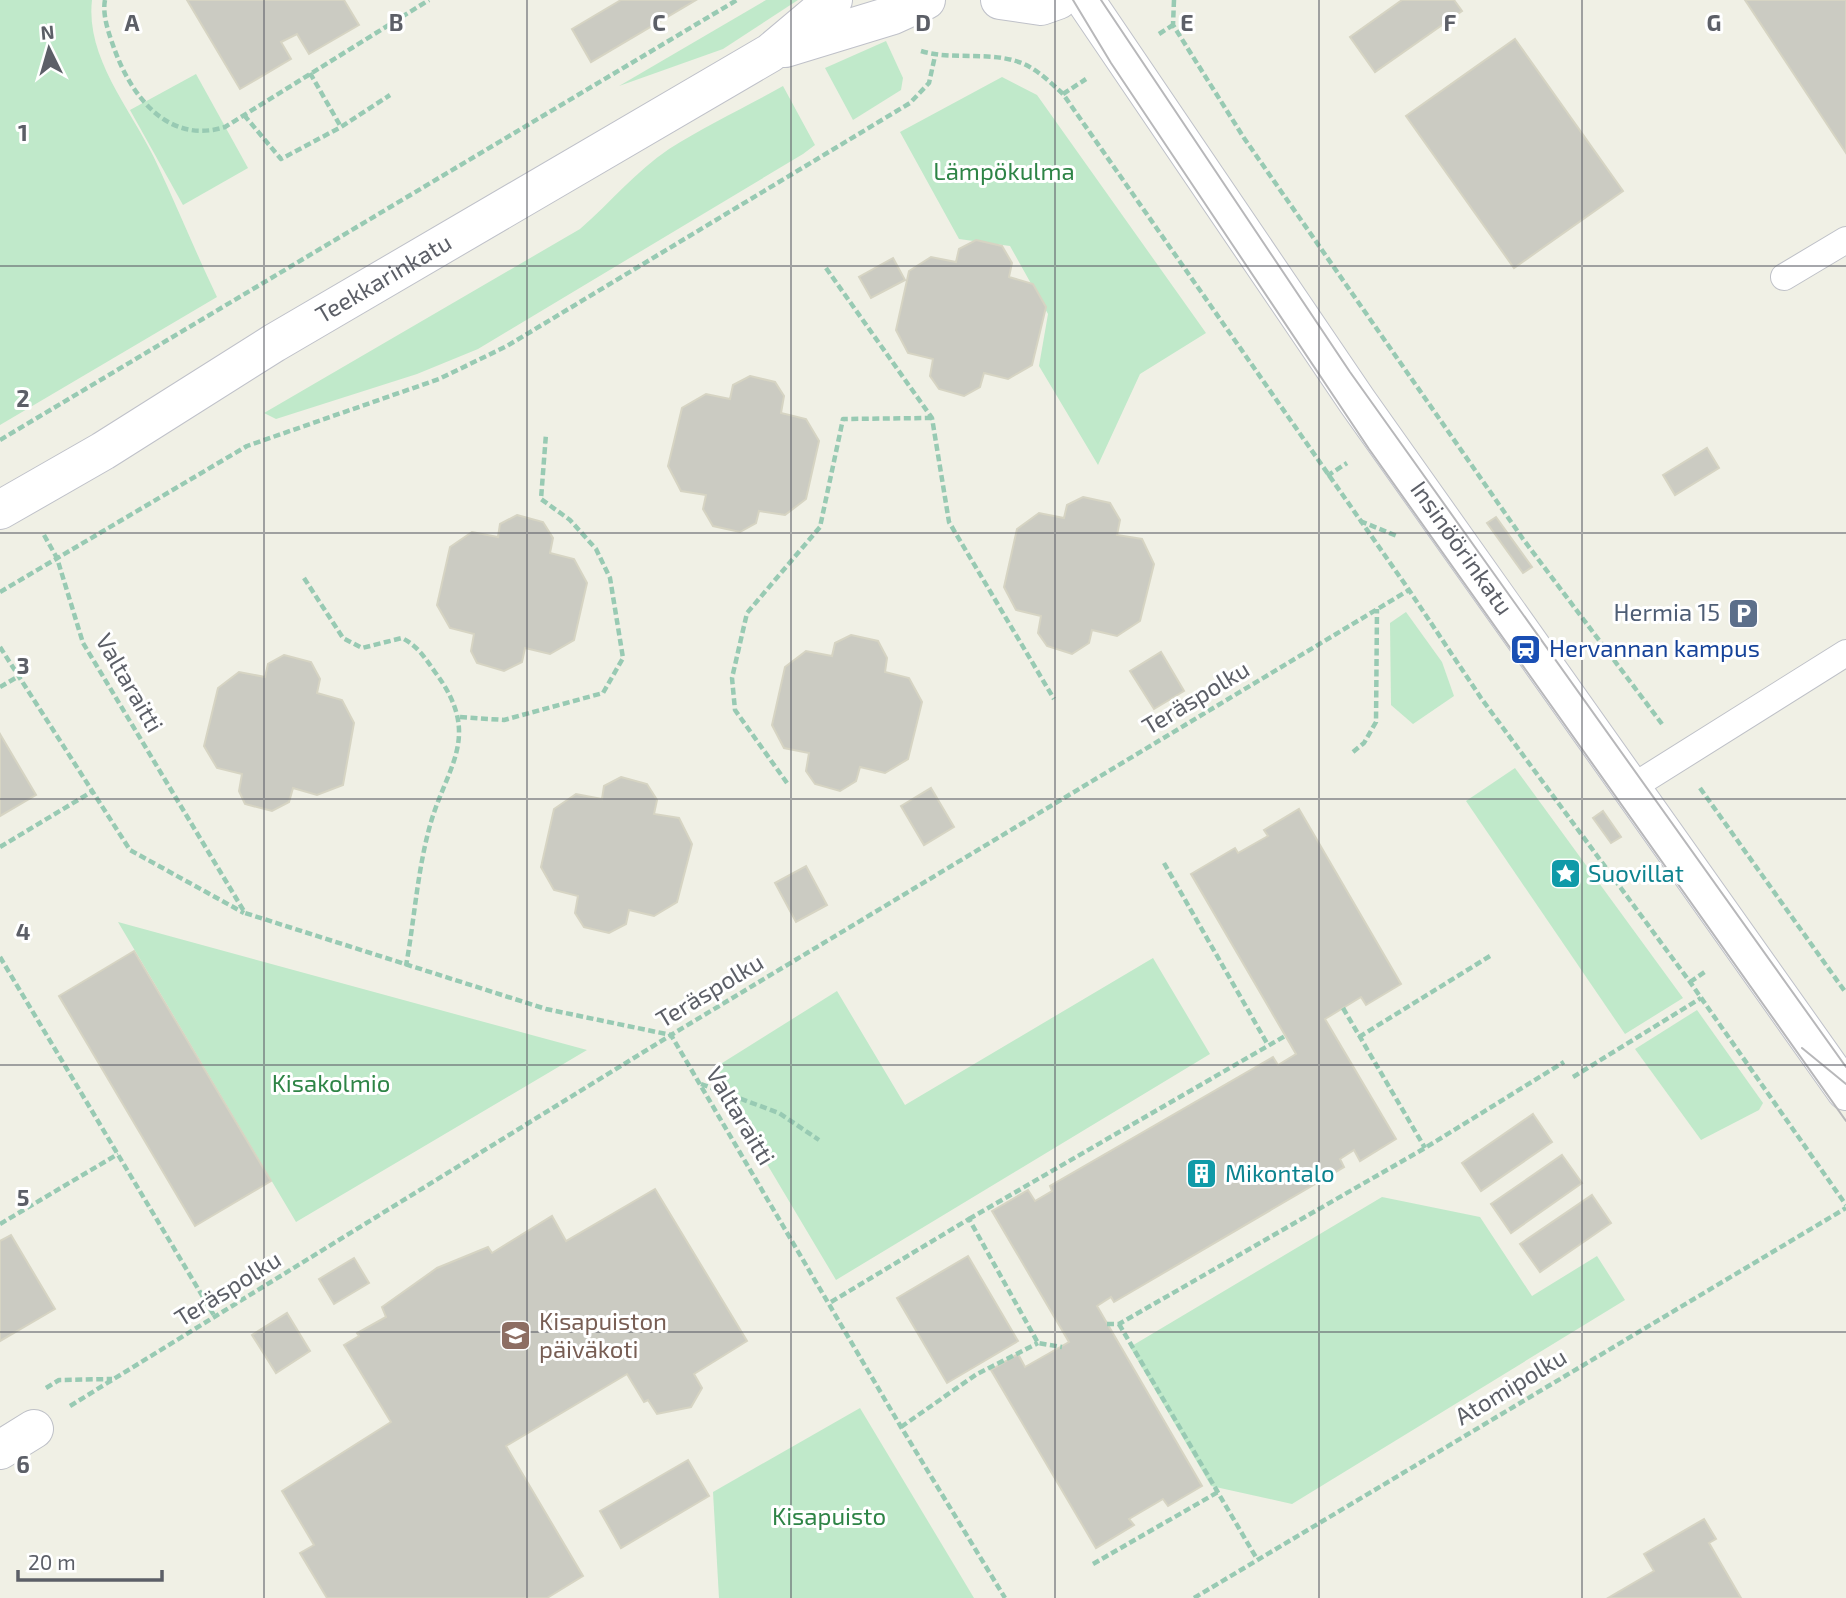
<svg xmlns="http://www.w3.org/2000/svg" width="1846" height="1598" font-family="'Exo 2',sans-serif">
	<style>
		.green { fill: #c0e9ca }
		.building { fill: #cbcbc2; stroke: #d6d4c3; stroke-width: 2 }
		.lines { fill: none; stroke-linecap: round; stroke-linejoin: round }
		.lane-casing { stroke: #bec0c7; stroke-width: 28 }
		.street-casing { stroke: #bec0c7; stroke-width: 40 }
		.secondary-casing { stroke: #bfc1c9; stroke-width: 40 }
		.path { stroke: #98cab3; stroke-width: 4.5; stroke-dasharray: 7 3.5; stroke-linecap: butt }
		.lane { stroke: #fff; stroke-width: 26 }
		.street { stroke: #fff; stroke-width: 38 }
		.secondary { stroke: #fff; stroke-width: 38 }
		.tram { stroke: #b8b8ba; stroke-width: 2 }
		.grid { fill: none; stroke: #5c5f67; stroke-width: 2; stroke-opacity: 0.55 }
		.labels { text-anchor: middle; stroke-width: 6; stroke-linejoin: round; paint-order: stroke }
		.park-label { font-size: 24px; fill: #2e8446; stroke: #fff }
		.street-label { font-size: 24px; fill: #5c5f67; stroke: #fff }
		.service-label { font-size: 24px; fill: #4e5e75; stroke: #fff; text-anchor: end }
		.transit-label { font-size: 24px; fill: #164399; stroke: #fff; text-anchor: start }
		.culture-label { font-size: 24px; fill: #0d838f; stroke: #fff; text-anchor: start }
		.education-label { font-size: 24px; fill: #785e54; stroke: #fff; text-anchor: start }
		.grid-label { font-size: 23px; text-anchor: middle; font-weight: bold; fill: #5c5f67; stroke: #fff; stroke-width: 6; stroke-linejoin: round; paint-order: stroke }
	</style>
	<rect width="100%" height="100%" fill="#f0f0e5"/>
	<g class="green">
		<path d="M0 0H92C85 60 135 114 158 166 178 209 196 253 217 297L0 425Z"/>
		<polygon points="766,0 798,0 723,49 619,86"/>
		<polygon points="886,41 903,78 901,90 853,120 825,68"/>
		<polygon points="196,74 248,168 183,205 130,110"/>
		<polygon points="1002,77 1037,95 1206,333 1140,374 1098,465 1039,366 1048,314 1010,246 959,239 900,132"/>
		<path d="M783 86 815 145 803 154 478 349 417 374 276 419 264 413 580 229C610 203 636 171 669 149 705 126 746 107 783 86Z"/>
		<polygon points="1406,612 1442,662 1454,696 1413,724 1391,705 1390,623"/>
		<polygon points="1515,768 1683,998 1625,1034 1466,801"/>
		<polygon points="118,922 528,1034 587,1050 296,1222"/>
		<polygon points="1153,958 1210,1054 836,1280 711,1070 837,991 905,1105"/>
		<polygon points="1697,1010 1763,1103 1759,1110 1701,1140 1635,1049"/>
		<polygon points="1382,1197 1480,1217 1532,1296 1597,1256 1625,1300 1292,1504 1211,1486 1130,1347"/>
		<polygon points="860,1408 974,1598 719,1598 713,1492"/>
	</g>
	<g class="building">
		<polygon points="187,0 344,0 359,25 309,54 297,34 281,42 291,59 240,89"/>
		<polygon points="621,0 696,0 591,62 572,29"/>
		<polygon points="1402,0 1454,0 1462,11 1375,72 1350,37"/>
		<polygon points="1745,0 1846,0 1846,153"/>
		<polygon points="1515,39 1623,191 1514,268 1406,116"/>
		<polygon points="976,240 1002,246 1012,263 1009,277 1033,284 1046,307 1032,365 1008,379 984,373 980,387 964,396 939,389 930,376 933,359 908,353 896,330 909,271 931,257 956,262 959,249"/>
		<polygon points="893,258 905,280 871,298 859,277"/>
		<polygon points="750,376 775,382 784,396 781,413 806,419 819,441 806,499 785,515 759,511 756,523 740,532 713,526 703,509 706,495 681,491 668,466 682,408 706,394 730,399 733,385"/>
		<polygon points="1707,448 1719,468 1675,495 1663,475"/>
		<polygon points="1083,497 1110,503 1120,520 1117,535 1142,539 1154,564 1140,621 1117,636 1092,630 1089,643 1072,654 1047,646 1038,633 1041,616 1016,610 1004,587 1017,529 1039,513 1064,518 1067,505"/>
		<polygon points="517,515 543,522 553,538 550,553 574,559 587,583 574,640 550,654 525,648 522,662 504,671 477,663 471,651 474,634 450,628 437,605 450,547 472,532 498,537 500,524"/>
		<polygon points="1496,517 1532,567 1523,573 1487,523"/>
		<polygon points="851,635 878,641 887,658 885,672 909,678 922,702 908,759 885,773 860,767 856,781 840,791 815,784 806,771 809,753 784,748 772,725 785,667 806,651 832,656 835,643"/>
		<polygon points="1161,652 1184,691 1154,709 1130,671"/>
		<polygon points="284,655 311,662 320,679 317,693 342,700 354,723 343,785 317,795 293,788 289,802 272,811 245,804 239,791 242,774 217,768 204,746 218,688 239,672 265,677 268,664"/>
		<polygon points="0,734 36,795 0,816"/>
		<polygon points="621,777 647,784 657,800 654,814 679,818 692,844 677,902 654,916 629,910 626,924 609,933 584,927 575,913 578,896 554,890 541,867 554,809 576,794 602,799 604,786"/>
		<polygon points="931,788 954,827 924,845 901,806"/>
		<polygon points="1299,809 1401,984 1366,1005 1361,997 1325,1019 1396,1139 1360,1161 1354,1150 1340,1159 1344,1167 1114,1302 1111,1297 1097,1306 1202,1486 1168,1506 1163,1499 1129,1519 1134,1525 1096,1548 991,1370 1018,1354 1025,1367 1069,1342 992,1211 1028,1190 1035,1201 1052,1191 1050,1186 1273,1057 1278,1065 1296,1054 1191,874 1235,848 1238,853 1268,836 1264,830"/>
		<polygon points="1603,811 1621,837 1611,843 1593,818"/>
		<polygon points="806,866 827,905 796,922 775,883"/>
		<polygon points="134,951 271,1181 195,1226 59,996"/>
		<polygon points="1533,1114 1552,1142 1481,1191 1462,1163"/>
		<polygon points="1562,1155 1582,1183 1511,1233 1491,1204"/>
		<polygon points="655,1189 747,1341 694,1374 702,1388 691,1407 657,1414 648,1400 644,1402 627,1374 506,1446 583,1576 547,1598 327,1598 300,1553 314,1545 282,1491 391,1422 344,1345 359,1336 357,1333 386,1317 382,1307 437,1268 488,1247 492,1253 552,1216 566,1241"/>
		<polygon points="1592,1195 1611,1223 1540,1272 1520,1244"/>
		<polygon points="11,1235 55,1309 0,1341 0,1241"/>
		<polygon points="968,1256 1018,1341 947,1383 897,1298"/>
		<polygon points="354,1258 369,1283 334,1304 319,1279"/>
		<polygon points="287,1313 310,1351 276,1373 252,1335"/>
		<polygon points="688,1460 709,1496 621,1548 600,1511"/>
		<polygon points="1704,1519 1716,1539 1709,1543 1741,1598 1608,1598 1654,1571 1644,1554"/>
	</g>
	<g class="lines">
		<defs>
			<g id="lane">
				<polyline points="1784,277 1846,240"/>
				<polyline points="1631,788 1846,653"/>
			</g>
			<polyline id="street" points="0,1450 34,1429"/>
			<g id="secondary">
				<polyline points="1000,0 1041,6 1058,0"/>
				<path id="s1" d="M1085 0 1357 401 1846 1091"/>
				<polyline points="785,48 893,15 926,0"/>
				<path id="s2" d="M0 510 103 451 274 343 770 53 833 0"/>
			</g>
		</defs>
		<use href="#lane" class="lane-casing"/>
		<use href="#street" class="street-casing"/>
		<use href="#secondary" class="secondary-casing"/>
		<g class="path">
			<path d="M105 0C102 15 109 34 114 48 131 96 168 145 225 127L429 0"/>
			<polyline points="1174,0 1173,25 1244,138 1523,539 1662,724"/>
			<polyline points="1159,34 1173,25"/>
			<path d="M921 51C954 61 991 50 1024 64 1039 71 1051 83 1063 94L1409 590 1481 698 1690 982 1846 1205"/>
			<polyline points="310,73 341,127"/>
			<polyline points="1063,94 1086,79"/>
			<polyline points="244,115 281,159 341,127 390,95"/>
			<polyline points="826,268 932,418 949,522 1054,699"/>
			<polyline points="0,440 737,0"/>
			<polyline points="1327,476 1347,463"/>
			<polyline points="1360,521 1397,536"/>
			<polyline points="44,535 57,558 83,643 245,913 546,1009 671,1035 901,1427 1005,1598"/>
			<path d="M304 578 343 638 362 648 402 638C418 646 425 658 435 672 485 739 444 767 428 833 417 876 414 922 406 966"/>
			<polyline points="0,592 247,446 439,379 507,346 910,103 929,83 935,56"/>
			<polyline points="0,647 130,850 244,913"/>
			<polyline points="0,687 19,676"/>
			<polyline points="460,717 504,720 603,693 623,658 610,578 596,549 570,520 541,499 546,434"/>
			<polyline points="1353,752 1364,743 1376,722 1377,609"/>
			<polyline points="787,783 735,710 732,678 747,613 820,527 843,419 932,418"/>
			<polyline points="1700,788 1846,993"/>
			<polyline points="0,847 93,791"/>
			<polyline points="1164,863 1268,1045"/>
			<polyline points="0,957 215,1317"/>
			<polyline points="1690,982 1706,971"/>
			<polyline points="1343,1008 1425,1148"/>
			<polyline points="1359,1037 1490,956"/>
			<polyline points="1573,1077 1701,998"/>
			<polyline points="701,1084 779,1113 819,1140"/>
			<polyline points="969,1219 1285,1036"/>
			<polyline points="0,1224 118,1154"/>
			<polyline points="831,1302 969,1219 1038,1343 1062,1347"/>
			<polyline points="1107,1324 1119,1324 1425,1148 1564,1062"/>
			<polyline points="1119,1324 1257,1559"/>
			<polyline points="46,1388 59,1380 112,1379"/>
			<polyline points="70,1406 671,1035 1409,590"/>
			<polyline points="901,1427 977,1374 1038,1343"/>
			<polyline points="1093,1564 1218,1492"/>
			<polyline points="1194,1598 1846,1208"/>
		</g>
		<use href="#lane" class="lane"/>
		<use href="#street" class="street"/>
		<use href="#secondary" class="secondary"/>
		<g class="tram">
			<polyline points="1073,0 1111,63 1369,449 1846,1121"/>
			<polyline points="1101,0 1350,372 1846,1067"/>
			<polyline points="1802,1048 1846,1084"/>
		</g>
	</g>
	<path class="grid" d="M264 0V1598M527 0V1598M791 0V1598M1055 0V1598M1319 0V1598M1582 0V1598M0 266H1846M0 533H1846M0 799H1846M0 1065H1846M0 1332H1846"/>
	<defs>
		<symbol id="parking-square" viewBox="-11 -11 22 22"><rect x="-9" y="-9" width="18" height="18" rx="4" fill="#5c6f8a" stroke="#fff"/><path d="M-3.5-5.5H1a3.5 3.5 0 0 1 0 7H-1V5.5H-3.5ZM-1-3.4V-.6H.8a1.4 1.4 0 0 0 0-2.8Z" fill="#fff"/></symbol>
		<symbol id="station-square" viewBox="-11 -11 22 22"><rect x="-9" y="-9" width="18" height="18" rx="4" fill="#1a4fb4" stroke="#fff"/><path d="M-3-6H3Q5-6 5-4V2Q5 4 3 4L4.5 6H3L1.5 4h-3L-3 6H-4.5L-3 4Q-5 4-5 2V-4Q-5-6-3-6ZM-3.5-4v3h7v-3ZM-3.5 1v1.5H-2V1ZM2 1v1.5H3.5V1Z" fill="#fff"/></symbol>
		<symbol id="sight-square" viewBox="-11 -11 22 22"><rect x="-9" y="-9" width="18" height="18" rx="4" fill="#0f9aa8" stroke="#fff"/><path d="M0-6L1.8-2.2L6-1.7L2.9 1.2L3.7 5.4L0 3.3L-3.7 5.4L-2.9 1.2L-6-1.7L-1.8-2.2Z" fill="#fff"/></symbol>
		<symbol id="building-square" viewBox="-11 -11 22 22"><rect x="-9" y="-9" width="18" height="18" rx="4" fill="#0f9aa8" stroke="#fff"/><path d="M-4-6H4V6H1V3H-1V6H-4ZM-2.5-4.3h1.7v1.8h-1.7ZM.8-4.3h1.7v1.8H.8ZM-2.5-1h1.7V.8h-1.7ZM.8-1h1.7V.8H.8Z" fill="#fff"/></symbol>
		<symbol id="school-square" viewBox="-11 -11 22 22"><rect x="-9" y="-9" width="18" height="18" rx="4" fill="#8d6e63" stroke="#fff"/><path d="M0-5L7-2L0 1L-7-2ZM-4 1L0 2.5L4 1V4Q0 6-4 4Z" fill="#fff"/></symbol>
	</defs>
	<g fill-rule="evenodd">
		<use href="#parking-square" x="1726" y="596" width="35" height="35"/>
		<use href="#station-square" x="1508" y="632" width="35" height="35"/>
		<use href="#sight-square" x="1548" y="856" width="35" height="35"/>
		<use href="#building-square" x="1184" y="1156" width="35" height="35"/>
		<use href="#school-square" x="498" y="1318" width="35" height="35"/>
	</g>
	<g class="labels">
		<g class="park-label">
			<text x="1004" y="180">Lämpökulma</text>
			<text x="331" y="1092">Kisakolmio</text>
			<text x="829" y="1525">Kisapuisto</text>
		</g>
		<g class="street-label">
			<text dy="8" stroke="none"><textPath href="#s2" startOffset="448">Teekkarinkatu</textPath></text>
			<text dy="8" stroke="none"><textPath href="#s1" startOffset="665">Insinöörinkatu</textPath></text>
			<text transform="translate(129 683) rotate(60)" y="8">Valtaraitti</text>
			<text transform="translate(1196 698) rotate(-31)" y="8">Teräspolku</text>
			<text transform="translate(710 991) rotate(-31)" y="8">Teräspolku</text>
			<text transform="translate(740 1116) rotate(59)" y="8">Valtaraitti</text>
			<text transform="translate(228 1289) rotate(-32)" y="8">Teräspolku</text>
			<text transform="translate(1511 1387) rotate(-31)" y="8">Atomipolku</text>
		</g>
		<g class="service-label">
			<text x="1720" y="621">Hermia 15</text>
		</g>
		<g class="transit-label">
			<text x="1549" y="657">Hervannan kampus</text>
		</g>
		<g class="culture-label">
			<text x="1588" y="882">Suovillat</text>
			<text x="1225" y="1182">Mikontalo</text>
		</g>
		<g class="education-label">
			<text x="539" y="1330">Kisapuiston<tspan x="539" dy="28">päiväkoti</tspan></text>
		</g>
	</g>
	<g class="grid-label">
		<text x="132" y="31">A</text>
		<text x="396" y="31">B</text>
		<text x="659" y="31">C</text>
		<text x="923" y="31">D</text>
		<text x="1187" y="31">E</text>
		<text x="1450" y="31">F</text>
		<text x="1714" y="31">G</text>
		<text x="23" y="141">1</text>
		<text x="23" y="407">2</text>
		<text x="23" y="674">3</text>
		<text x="23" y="940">4</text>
		<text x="23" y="1206">5</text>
		<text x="23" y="1473">6</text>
	</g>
	<g transform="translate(49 49) rotate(355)" stroke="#ffffff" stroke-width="5" paint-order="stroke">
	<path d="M0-5L12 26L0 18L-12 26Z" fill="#5c5f67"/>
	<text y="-10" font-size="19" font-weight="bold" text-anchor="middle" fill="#5c5f67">N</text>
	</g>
	<path d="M18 1570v10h144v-10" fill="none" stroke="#5c5f67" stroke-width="3.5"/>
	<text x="28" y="1570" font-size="21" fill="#5c5f67" stroke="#ffffff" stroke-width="5" paint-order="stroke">20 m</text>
</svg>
